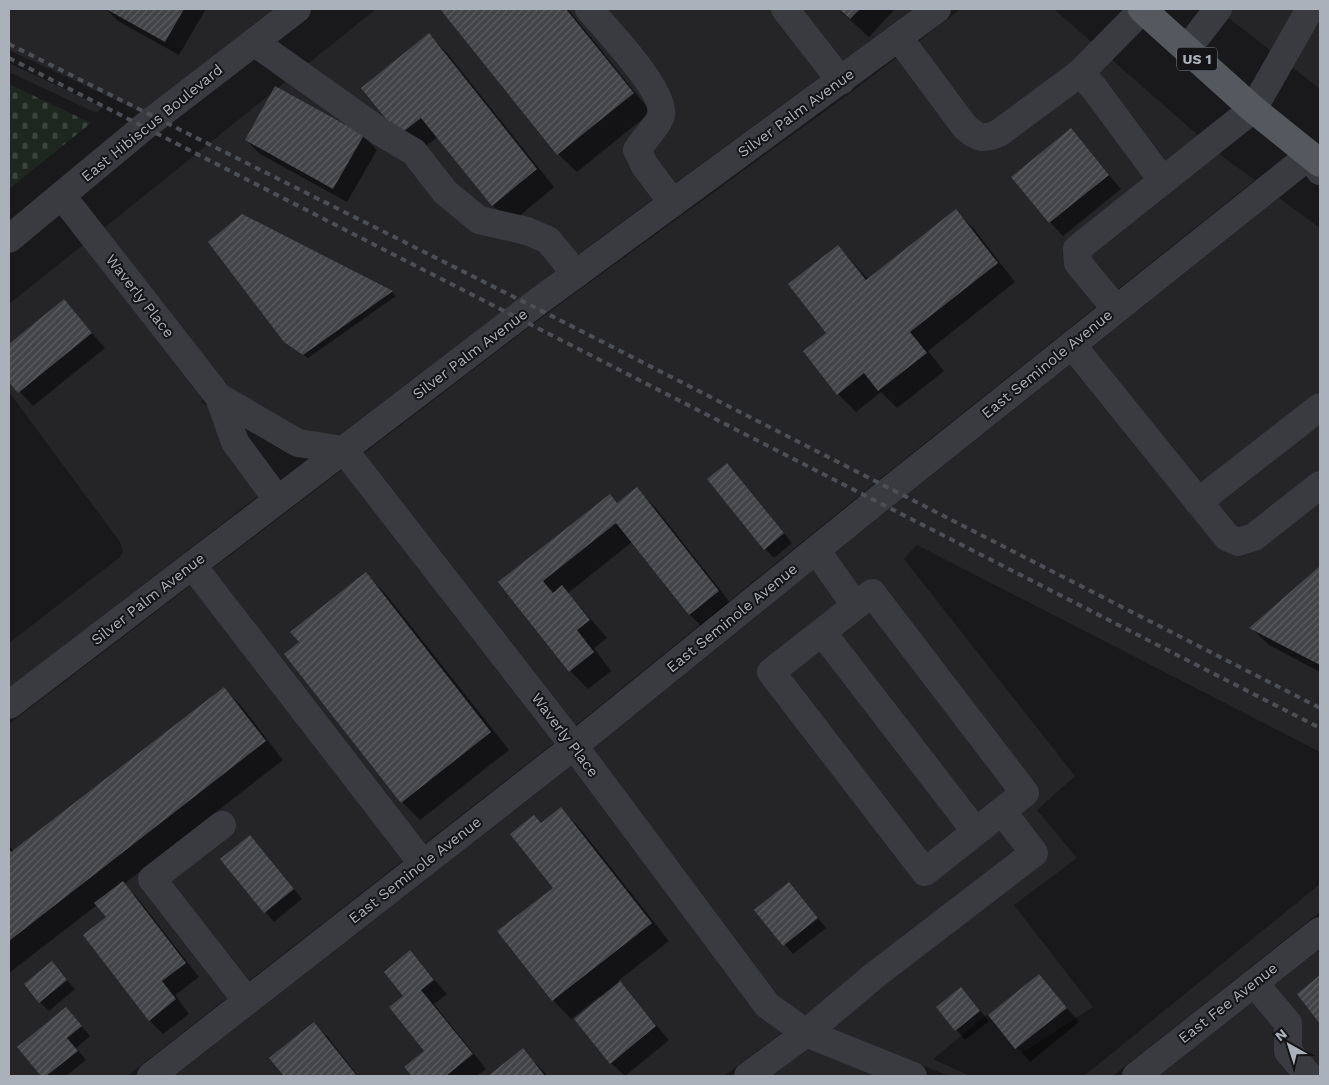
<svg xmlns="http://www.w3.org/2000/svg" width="1329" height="1085" font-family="'Work Sans',sans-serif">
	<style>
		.built { fill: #252528 }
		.cemetery { fill: url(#cemetery-stones) }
		.shadow { fill: #0007 }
		.building { fill: url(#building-hatch) }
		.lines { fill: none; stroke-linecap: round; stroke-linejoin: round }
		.minor { stroke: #393b40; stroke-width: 28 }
		.major { stroke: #55585f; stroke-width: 28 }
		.rail { stroke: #4c4f55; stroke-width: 4; stroke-dasharray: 6 5; stroke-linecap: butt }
		.labels { text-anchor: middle; stroke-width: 4; stroke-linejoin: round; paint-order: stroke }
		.shield { fill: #141416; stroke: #7d828a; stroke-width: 1 }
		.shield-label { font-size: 14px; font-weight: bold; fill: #aab1bb }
		.street-label { font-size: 15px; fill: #aab1bb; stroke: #141416 }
	</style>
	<defs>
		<pattern id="cemetery-stones" width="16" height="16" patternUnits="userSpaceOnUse" patternTransform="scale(1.25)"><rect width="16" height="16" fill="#1e271f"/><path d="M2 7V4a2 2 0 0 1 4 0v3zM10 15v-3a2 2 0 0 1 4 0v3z" fill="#3c443e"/></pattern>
		<pattern id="building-hatch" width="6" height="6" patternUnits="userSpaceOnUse" patternTransform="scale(1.25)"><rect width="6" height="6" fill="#434448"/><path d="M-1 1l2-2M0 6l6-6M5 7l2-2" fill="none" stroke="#5b5d60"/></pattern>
	</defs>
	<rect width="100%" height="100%" fill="#19191b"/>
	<g class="built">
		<polygon points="9,9 300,9 162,122 9,50"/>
		<polygon points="376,9 913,9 600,238 339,435 301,430 229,388 226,381 223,381 104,228"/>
		<polygon points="961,9 1054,9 1223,157 1255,180 881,478 575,726 363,454 541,318 850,93"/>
		<polygon points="1217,9 1320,9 1320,89"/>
		<polygon points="9,63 103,107 104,107 96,113 9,72"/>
		<polygon points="1279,198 1320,228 1320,752 917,545 904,559 1075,776 1037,810 1077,858 1014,905 1093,1007 1022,1053 988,1014 933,1059 970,1076 949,1076 813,1021 807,1014 804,1016 775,995 593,749 899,501"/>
		<polygon points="84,244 203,398 201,402 208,406 258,496 9,688 9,643 119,558 123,552 120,542 9,392 9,304"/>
		<polygon points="343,469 555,742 127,1076 9,1076 9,724"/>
		<polygon points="573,765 783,1032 724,1076 174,1076"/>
		<polygon points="1320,884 1320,912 1113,1076 1084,1076"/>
		<polygon points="1320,949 1320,1076 1159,1076"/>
		<polygon points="809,1048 878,1076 771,1076"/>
	</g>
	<polygon class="cemetery" points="9,84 91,123 9,189"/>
	<g class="shadow">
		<polygon points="106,9 206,9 179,55 118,21"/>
		<polygon points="441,9 568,9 651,112 577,172 558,154"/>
		<polygon points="838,9 895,9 869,37"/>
		<polygon points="429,35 447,53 554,187 511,223 492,205 438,137 418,152 400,134"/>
		<polygon points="1071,130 1121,189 1063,236 1050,222"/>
		<polygon points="363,136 377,150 347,202 260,154 246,140"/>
		<polygon points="956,211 974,229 1015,282 928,351 944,371 897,408 881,392 856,412 838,394 827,333 838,246 868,279"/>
		<polygon points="242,216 392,292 396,296 308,358 285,342"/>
		<polygon points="64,301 105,348 33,406 9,380 9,346"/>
		<polygon points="727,464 792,543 774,558 765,549"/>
		<polygon points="637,489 655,507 736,610 708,633 690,615 632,542 568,593 607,638 594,648 611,671 588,689 570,671 500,582"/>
		<polygon points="1320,568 1320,672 1269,645 1251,628"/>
		<polygon points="366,574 384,592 509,750 420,820 402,802"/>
		<polygon points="224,688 242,707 283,760 124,884 136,896 199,977 175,995 189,1014 163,1034 149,1020 107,918 97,905 9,973 9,845 14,852"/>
		<polygon points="561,809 579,827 669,941 618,981 669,1040 625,1076 611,1063 600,996 571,1019 553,1000 499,931 554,888 541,824"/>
		<polygon points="259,846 302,899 274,922 222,859"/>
		<polygon points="789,883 826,928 793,954 756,910"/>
		<polygon points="410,952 447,994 434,1004 486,1069 476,1076 413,1076 406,1067 426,1051 405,996"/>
		<polygon points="52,963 75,989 49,1011 40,1002"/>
		<polygon points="1039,975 1079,1022 1030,1062 989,1015"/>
		<polygon points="961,989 989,1021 965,1040 938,1008"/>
		<polygon points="66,1008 90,1036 76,1048 86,1060 66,1076 43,1076 19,1047"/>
		<polygon points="314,1024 328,1037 358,1076 285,1076 271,1058"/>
		<polygon points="523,1050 548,1076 490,1076"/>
	</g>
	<g class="building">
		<polygon points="106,9 184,9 165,42"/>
		<polygon points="440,9 566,9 634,93 557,155"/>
		<polygon points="839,9 860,9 850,19"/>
		<polygon points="429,33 537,169 492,206 421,118 399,135 361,88"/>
		<polygon points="275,86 364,135 333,189 245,140"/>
		<polygon points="1071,128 1109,175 1049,223 1011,177"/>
		<polygon points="956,209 998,263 910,332 927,353 878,391 864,373 837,395 803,351 826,333 788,284 838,245 866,280"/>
		<polygon points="242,214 393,291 303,355 284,342 208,242"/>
		<polygon points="64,299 92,333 18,393 9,382 9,344"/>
		<polygon points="727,463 784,533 764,550 707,479"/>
		<polygon points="637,487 719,591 689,615 616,523 543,581 553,593 562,585 590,620 577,630 594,652 569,672 498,582 610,494 617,503"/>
		<polygon points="1320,566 1320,665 1249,628"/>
		<polygon points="366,572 491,732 401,803 284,654 299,642 290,632"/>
		<polygon points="224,687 266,741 9,941 9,849 11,852"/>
		<polygon points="561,807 652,923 552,1001 497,931 553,888 510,834 534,815 541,823"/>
		<polygon points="250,835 294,889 264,913 220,859"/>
		<polygon points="123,881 186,963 162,981 176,999 149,1021 83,935 106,917 94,903"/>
		<polygon points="789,882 818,918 783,946 754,910"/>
		<polygon points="410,950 434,980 421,990 473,1054 446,1076 412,1076 404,1067 424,1051 389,1007 403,996 384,972"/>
		<polygon points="52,961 67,980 39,1003 24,984"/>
		<polygon points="1039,974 1067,1008 1015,1049 988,1015"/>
		<polygon points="1320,975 1320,1024 1297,994"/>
		<polygon points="620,981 656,1026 610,1064 574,1019"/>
		<polygon points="961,987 980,1011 955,1031 936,1007"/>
		<polygon points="66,1007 82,1026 67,1038 78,1051 46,1076 41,1076 17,1047"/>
		<polygon points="314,1022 357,1076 284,1076 269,1058"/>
		<polygon points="523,1048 545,1076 488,1076"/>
	</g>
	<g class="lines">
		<g class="minor">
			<path d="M589 9C605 28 666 91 661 115 660 122 642 142 637 150L645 166 673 203"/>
			<polyline points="785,9 841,81"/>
			<path d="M899 38 965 127C978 138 983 140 999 133L1080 73 1143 9"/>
			<polyline points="254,42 382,133 414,152 445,192 479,220 527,231 548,240 576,274"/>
			<polyline points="1187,49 1218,9"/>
			<polyline points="1080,73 1094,88 1162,180"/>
			<polyline points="62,196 219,397 235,442 277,499"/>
			<polyline points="9,239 145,126 297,9"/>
			<polyline points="1116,309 1078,263 1077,249 1253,109 1310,9"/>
			<polyline points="1072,345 1227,537 1238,542 1254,537 1320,485"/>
			<polyline points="219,397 298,443 344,450 574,746 767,1005 806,1033 913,1076"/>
			<polyline points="1198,502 1320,407"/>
			<polyline points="816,550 855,605"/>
			<polyline points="192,565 423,864"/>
			<polyline points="822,632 976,832"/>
			<polyline points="9,705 532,306 937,9"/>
			<polyline points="222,825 152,879 247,1001"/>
			<polyline points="1254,983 1288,1023 1288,1051 1309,1076"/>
			<polyline points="151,1076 574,746 890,490 1310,155 1320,171"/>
			<polyline points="748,1076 806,1033 875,975 1034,853 1002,811 1025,793 872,593 771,672 925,872 1002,811"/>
			<polyline points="1136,1076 1320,931"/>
		</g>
		<polyline class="major" points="1142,9 1253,109 1320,163"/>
		<g class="rail">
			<polyline points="9,44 532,306 1320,708"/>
			<polyline points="9,58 1320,728"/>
		</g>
	</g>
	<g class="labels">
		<rect class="shield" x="1177" y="47.5" width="40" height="23" rx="4"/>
		<g class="shield-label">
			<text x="1197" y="64">US 1</text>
		</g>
		<g class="street-label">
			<text transform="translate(796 113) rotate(-36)" y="5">Silver Palm Avenue</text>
			<text transform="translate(152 123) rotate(-39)" y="5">East Hibiscus Boulevard</text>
			<text transform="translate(140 296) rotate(52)" y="5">Waverly Place</text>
			<text transform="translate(470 354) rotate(-37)" y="5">Silver Palm Avenue</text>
			<text transform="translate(1047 364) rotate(-39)" y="5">East Seminole Avenue</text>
			<text transform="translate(148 599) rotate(-38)" y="5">Silver Palm Avenue</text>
			<text transform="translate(732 618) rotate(-39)" y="5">East Seminole Avenue</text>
			<text transform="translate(565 735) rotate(53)" y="5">Waverly Place</text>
			<text transform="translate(415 870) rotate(-38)" y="5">East Seminole Avenue</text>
			<text transform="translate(1228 1003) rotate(-38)" y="5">East Fee Avenue</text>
		</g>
	</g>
	<rect width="1329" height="1085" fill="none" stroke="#aab1bb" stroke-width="20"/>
	<g transform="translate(1289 1045) rotate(321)" stroke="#141416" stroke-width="4" paint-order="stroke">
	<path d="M0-4L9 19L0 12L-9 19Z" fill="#aab1bb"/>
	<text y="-8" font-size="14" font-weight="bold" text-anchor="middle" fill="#aab1bb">N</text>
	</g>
</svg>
